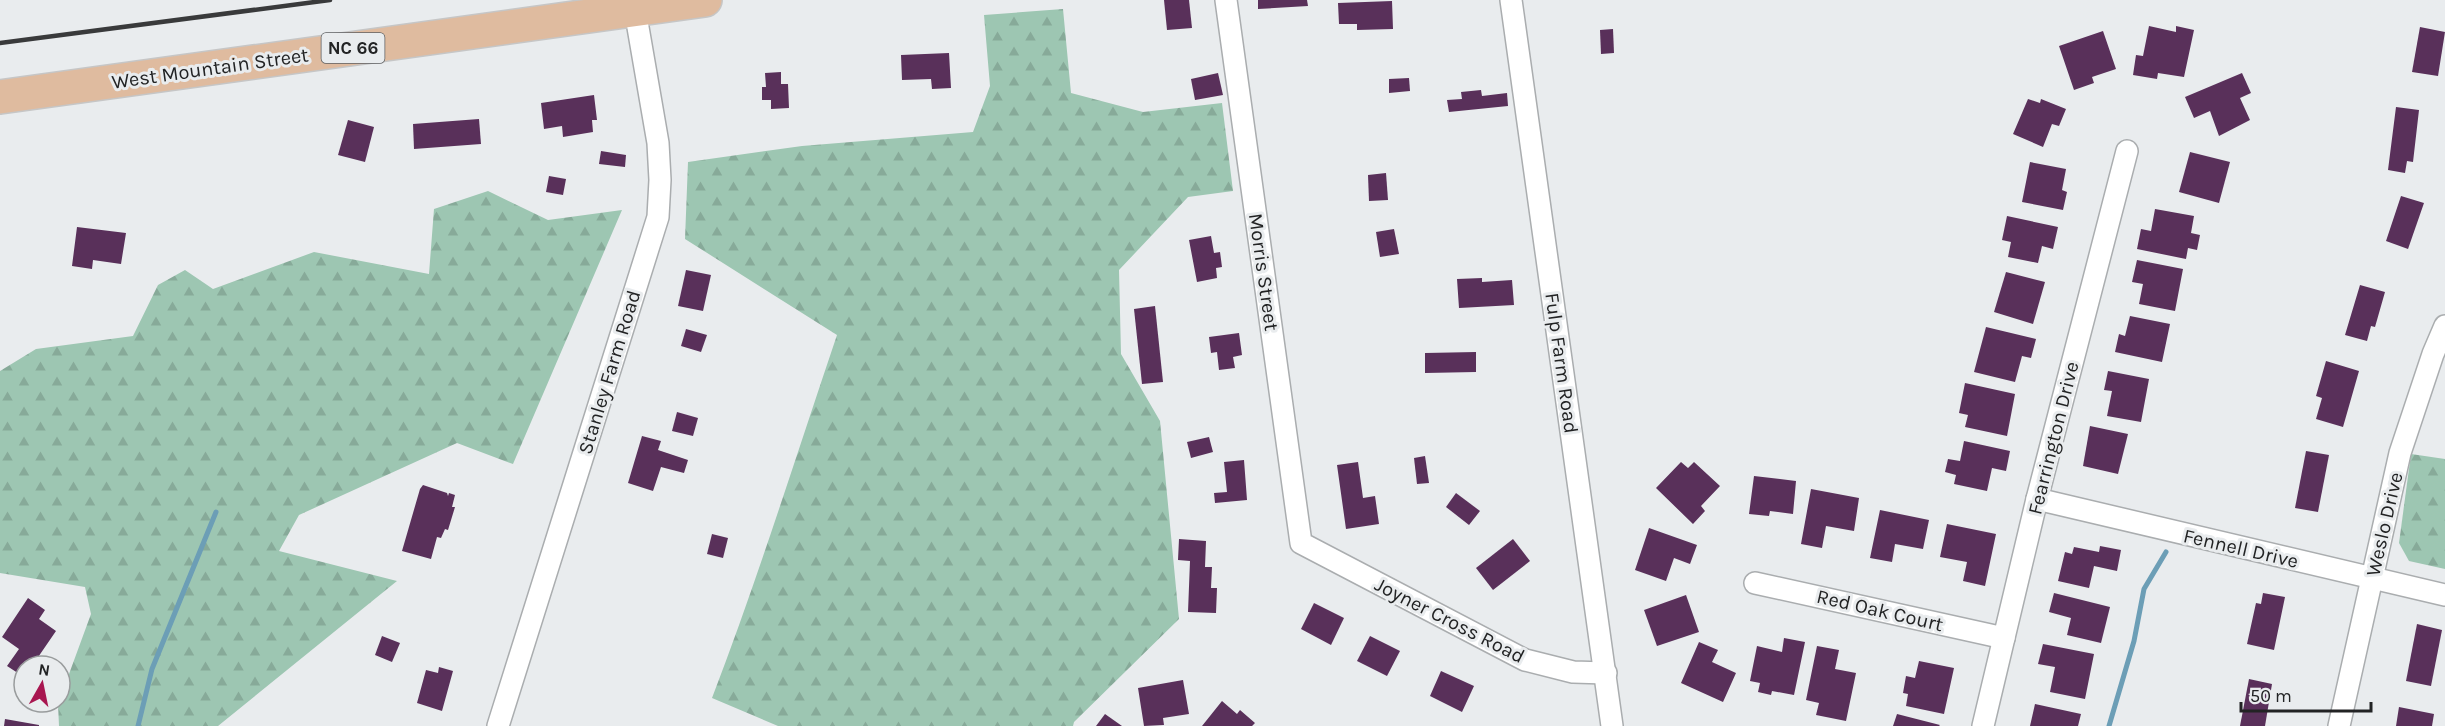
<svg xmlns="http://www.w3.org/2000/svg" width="2445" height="726" font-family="Karla,sans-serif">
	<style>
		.forest { fill: url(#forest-firs) }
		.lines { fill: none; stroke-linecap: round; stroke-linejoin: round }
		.stream { stroke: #6c9eb6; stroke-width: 5 }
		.building { fill: #59305a }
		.street-casing { stroke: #aaadaf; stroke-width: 24 }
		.primary-casing { stroke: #c6c6c6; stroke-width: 36 }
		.street { stroke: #fff; stroke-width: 21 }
		.primary { stroke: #dfbb9f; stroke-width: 33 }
		.rail { stroke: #393a3b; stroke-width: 4.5 }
		.labels { text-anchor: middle; stroke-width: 6; stroke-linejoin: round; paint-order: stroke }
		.shield { fill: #e9ecee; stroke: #5e5f61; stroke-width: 1.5 }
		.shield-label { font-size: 18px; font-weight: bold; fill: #222324 }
		.street-label { font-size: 20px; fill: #222324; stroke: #e9ecee }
	</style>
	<defs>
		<pattern id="forest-firs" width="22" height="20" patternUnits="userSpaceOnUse" patternTransform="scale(1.5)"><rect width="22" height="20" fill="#9dc6b2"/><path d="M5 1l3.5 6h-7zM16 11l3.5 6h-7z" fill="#87aa99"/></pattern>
	</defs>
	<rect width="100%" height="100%" fill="#e9ecee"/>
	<g class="forest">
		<path d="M1063 9 1071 93 1143 112 1222 103 1233 191 1188 197 1119 270 1121 354 1160 421 1179 619 1074 722 1073 726H778L712 698C758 578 796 456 837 335L685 239 688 162 802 146 973 132 990 86 984 15Z"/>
		<polygon points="488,191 548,220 622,210 513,464 457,443 299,515 279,551 397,581 218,726 59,726 58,704 91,614 85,587 0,573 0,371 36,349 133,336 158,285 185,270 213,289 314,252 429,274 434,209"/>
		<polygon points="2411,454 2445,459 2445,569 2409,561 2399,543"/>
	</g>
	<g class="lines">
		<g class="stream">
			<polyline points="138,726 152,669 216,512"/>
			<polyline points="2109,726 2134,641 2144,589 2166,552"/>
		</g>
	</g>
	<g class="building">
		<polygon points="1164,0 1189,0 1192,28 1167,30"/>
		<polygon points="1258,0 1307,0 1308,6 1258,9"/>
		<polygon points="1392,1 1393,29 1357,30 1357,24 1339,24 1338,3"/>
		<polygon points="2149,26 2176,32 2176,26 2194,30 2184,77 2158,73 2157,79 2133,75 2136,55 2143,56"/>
		<polygon points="2420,27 2445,32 2438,76 2412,72"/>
		<polygon points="1613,29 1614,53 1601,54 1600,30"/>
		<polygon points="2103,31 2116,69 2092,77 2094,83 2074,90 2059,46"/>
		<polygon points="949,53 951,88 932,89 931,79 902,80 901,55"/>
		<polygon points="781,72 781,84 788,84 789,108 771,109 771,100 762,100 762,87 766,87 765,73"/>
		<polygon points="1218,73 1223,95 1195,100 1191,79"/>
		<polygon points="2242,73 2251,93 2240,98 2250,120 2219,136 2210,111 2194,118 2185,97"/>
		<polygon points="1409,78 1410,91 1389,93 1389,79"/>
		<polygon points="1481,90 1482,96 1507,93 1508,106 1449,112 1447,100 1462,99 1461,92"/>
		<polygon points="594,95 597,120 592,120 593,132 563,137 562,126 544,129 541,103"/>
		<polygon points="2028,99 2040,103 2041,99 2066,109 2059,126 2052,124 2043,147 2013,134"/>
		<polygon points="2396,107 2419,110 2413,162 2407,161 2405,173 2388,170"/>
		<polygon points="479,119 481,144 414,149 413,124"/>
		<polygon points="348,120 374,127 365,162 338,155"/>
		<polygon points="601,151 626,155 625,167 599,164"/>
		<polygon points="2190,152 2230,162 2219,203 2179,192"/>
		<polygon points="2030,162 2066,169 2062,190 2067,192 2063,210 2022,202"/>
		<polygon points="1386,173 1388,200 1369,201 1368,175"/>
		<polygon points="549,176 566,179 563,195 546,192"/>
		<polygon points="2401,196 2424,203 2408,249 2386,241"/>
		<polygon points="2155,209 2194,216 2191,233 2200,235 2197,250 2188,248 2186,259 2137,249 2141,229 2151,231"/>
		<polygon points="2007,216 2058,227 2053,249 2042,246 2038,263 2008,257 2011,242 2002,240"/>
		<polygon points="77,227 126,233 121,264 93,260 92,269 72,266"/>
		<polygon points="1394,229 1399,254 1380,257 1376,232"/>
		<polygon points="1211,236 1214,253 1220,252 1222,267 1216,268 1217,278 1197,282 1189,240"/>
		<polygon points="2137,260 2183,269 2175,311 2139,304 2143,284 2132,282"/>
		<polygon points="686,270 711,275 703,311 678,306"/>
		<polygon points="2006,272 2045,282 2033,324 1994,312"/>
		<polygon points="1482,278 1482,282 1512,280 1514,305 1459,308 1457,279"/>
		<polygon points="2360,285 2385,292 2375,327 2371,326 2367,341 2345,335"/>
		<polygon points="1155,306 1163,382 1142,384 1134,309"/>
		<polygon points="2130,316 2170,324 2162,362 2115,352 2119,334 2125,336"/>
		<polygon points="1986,327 2036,339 2031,358 2022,356 2015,382 1974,372"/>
		<polygon points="686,329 707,335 701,352 681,346"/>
		<polygon points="1239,333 1242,355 1233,357 1235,368 1219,370 1217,352 1211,353 1209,337"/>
		<polygon points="1476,352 1476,372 1425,373 1425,353"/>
		<polygon points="2326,361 2359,371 2343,427 2316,419 2322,398 2316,396"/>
		<polygon points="2108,371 2149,379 2141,422 2107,416 2112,391 2104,390"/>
		<polygon points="1965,383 2015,394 2007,436 1965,427 1968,415 1959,413"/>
		<polygon points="677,412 698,418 693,436 672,431"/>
		<polygon points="2090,426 2128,434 2118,474 2083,466"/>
		<polygon points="642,436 661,441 658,450 688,460 684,473 661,467 653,491 628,483"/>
		<polygon points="1209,437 1213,452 1191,458 1187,442"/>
		<polygon points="1964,441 2010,451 2006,471 1992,468 1987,491 1954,484 1956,475 1945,472 1948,459 1960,461"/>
		<polygon points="2306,451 2329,455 2318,512 2295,508"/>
		<polygon points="1425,456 1429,483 1417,484 1414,458"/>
		<polygon points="1244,460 1247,500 1215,503 1214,493 1227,492 1224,462"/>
		<polygon points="1358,462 1363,498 1375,496 1379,524 1346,529 1337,465"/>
		<polygon points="1681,462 1688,468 1694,462 1720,486 1701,506 1705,511 1693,524 1656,488"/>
		<polygon points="1754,476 1796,481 1793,514 1770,511 1769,516 1749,514"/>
		<polygon points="423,485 447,493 448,496 449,493 455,495 452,507 455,507 448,530 445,529 441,538 437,537 431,559 402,551 420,489"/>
		<polygon points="1811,489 1859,498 1854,531 1826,526 1822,548 1801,544"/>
		<polygon points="1456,493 1480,511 1469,525 1446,507"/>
		<polygon points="1880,510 1929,520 1923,549 1895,544 1892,562 1870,558"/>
		<polygon points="1947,524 1996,534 1985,586 1963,581 1967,562 1940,557"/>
		<polygon points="1649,528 1697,545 1690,564 1674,558 1666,581 1635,570"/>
		<polygon points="712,534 728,538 723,558 707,554"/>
		<polygon points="1179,539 1206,541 1205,567 1212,567 1211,588 1217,588 1216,613 1188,612 1190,561 1178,560"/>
		<polygon points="1513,539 1530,561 1493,590 1476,568"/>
		<polygon points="2100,546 2121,550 2117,571 2094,566 2089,588 2058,581 2065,552 2072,554 2074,547 2099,552"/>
		<polygon points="2054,593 2110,607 2101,643 2067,635 2071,618 2049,612"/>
		<polygon points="2263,593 2285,597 2274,650 2247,644 2256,603 2261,604"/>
		<polygon points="1686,595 1699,632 1657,646 1644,610"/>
		<polygon points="28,598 45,610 39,619 56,631 32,666 24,666 24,677 7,666 19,649 2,637"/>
		<polygon points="1314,603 1344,618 1331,645 1301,629"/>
		<polygon points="2417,624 2442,630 2431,686 2406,681"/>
		<polygon points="382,636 400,643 392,662 375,655"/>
		<polygon points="1370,636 1400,651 1387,676 1357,661"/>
		<polygon points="1784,638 1805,642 1794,695 1772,691 1771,695 1758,692 1760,683 1750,681 1757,646 1782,652"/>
		<polygon points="1699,642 1718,650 1712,662 1736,673 1723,702 1681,683"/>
		<polygon points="2043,644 2094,654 2085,699 2050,692 2055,667 2038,664"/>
		<polygon points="1817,646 1839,650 1835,669 1856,673 1846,721 1816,715 1819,703 1806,700"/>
		<polygon points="1919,661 1954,668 1944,714 1906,706 1908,694 1903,693 1906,676 1915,678"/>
		<polygon points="439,667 453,671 442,711 417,703 426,670 438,673"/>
		<polygon points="1441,671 1474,686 1462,712 1430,696"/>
		<polygon points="2249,679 2272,684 2265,726 2240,726"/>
		<polygon points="1183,680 1189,714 1163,718 1164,725 1144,726 1138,688"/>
		<polygon points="1222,701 1237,714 1240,710 1255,723 1252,726 1202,726"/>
		<polygon points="2035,704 2081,714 2078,726 2030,726"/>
		<polygon points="2399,707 2434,714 2432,726 2396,726"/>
		<polygon points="1105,714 1122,726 1096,726"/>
		<polygon points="1897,714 1940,725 1939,726 1893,726"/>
		<polygon points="5,719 39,725 39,726 4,726"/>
	</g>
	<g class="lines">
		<defs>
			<g id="street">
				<polyline points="1226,0 1301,543 1525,660 1573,672 1606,673"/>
				<polyline points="1511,0 1612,726"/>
				<polyline points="2037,499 2445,595"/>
				<polyline points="1755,583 2004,638"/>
				<polyline points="498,726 658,217 660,180 658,143 635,10"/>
				<polyline points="1983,726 2037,499 2127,151"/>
				<polyline points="2339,726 2400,453 2433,354 2445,326"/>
			</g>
			<polyline id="primary" points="0,97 705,0"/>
		</defs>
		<use href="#street" class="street-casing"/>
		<use href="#primary" class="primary-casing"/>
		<use href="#street" class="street"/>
		<use href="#primary" class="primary"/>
		<polyline class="rail" points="0,43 330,0"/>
	</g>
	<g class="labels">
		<rect class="shield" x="321.5" y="33" width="63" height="30" rx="4.5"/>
		<g class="shield-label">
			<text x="353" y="54">NC 66</text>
		</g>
		<g class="street-label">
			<text transform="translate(210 68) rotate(-8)" y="7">West Mountain Street</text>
			<text transform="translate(1264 272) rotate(82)" y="7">Morris Street</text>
			<text transform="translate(1562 363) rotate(82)" y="7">Fulp Farm Road</text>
			<text transform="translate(609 372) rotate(-73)" y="7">Stanley Farm Road</text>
			<text transform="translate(2053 438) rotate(-76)" y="7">Fearrington Drive</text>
			<text transform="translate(2384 524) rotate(-77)" y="7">Weslo Drive</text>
			<text transform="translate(2241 548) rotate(13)" y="7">Fennell Drive</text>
			<text transform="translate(1880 610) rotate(13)" y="7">Red Oak Court</text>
			<text transform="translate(1450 620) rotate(27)" y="7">Joyner Cross Road</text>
		</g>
	</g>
	<g transform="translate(42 684) rotate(9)"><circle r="28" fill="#e9ecee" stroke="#999c9d" stroke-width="1.5"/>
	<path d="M0-4.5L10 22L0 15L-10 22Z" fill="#a81650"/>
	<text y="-9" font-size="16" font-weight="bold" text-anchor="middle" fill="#222324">N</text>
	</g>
	<path d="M2241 702v9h130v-9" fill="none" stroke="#222324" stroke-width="3"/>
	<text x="2250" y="702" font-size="18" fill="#222324" stroke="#e9ecee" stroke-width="4.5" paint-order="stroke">50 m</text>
</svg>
